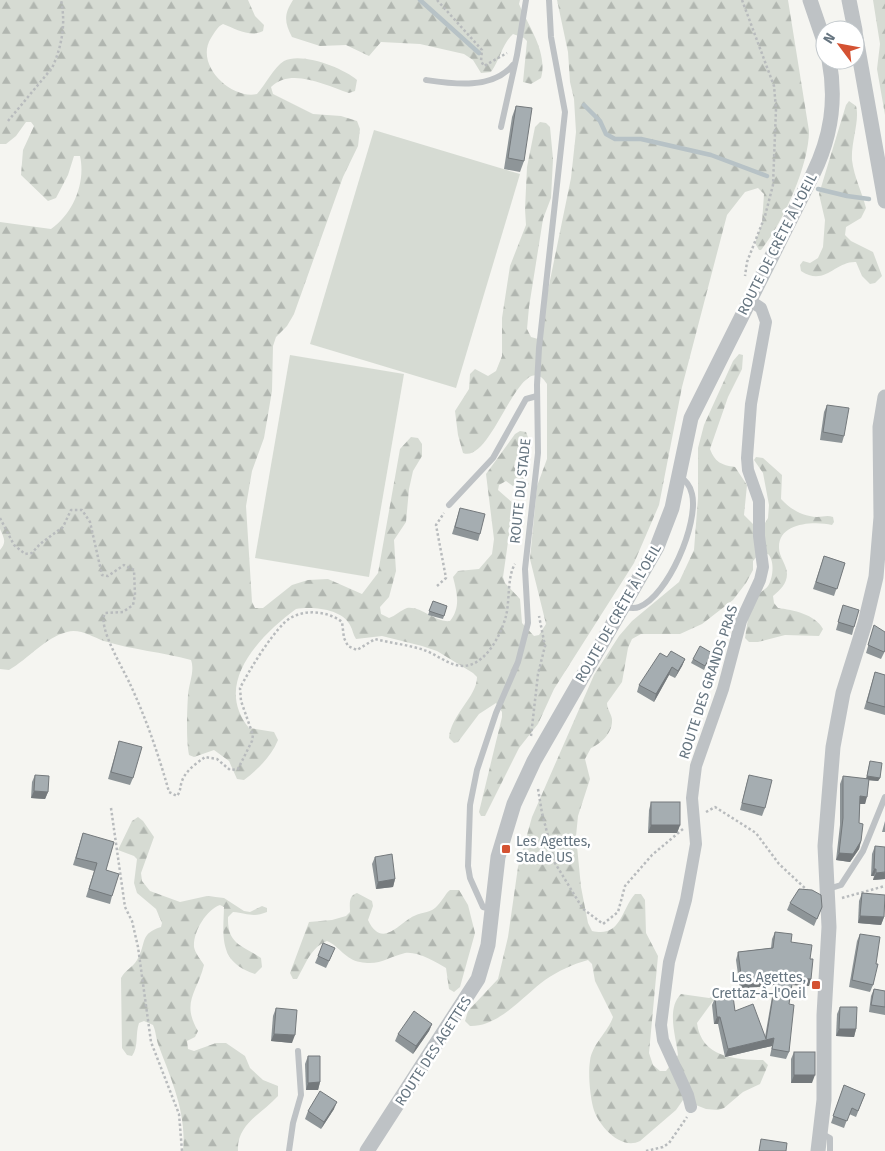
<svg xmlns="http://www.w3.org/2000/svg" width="885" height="1151" font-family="'Fira Sans',sans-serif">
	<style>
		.forest { fill: url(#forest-firs) }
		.park { fill: #d6dbd3 }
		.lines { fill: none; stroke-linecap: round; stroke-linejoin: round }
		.stream { stroke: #b7c2c6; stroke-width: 4.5 }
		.path { stroke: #b8bbbd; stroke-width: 2.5; stroke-dasharray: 2.5 2.5; stroke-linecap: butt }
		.service { stroke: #bec2c5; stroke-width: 6 }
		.minor { stroke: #bec2c5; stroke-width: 12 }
		.tertiary { stroke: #bec2c5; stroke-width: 15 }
		.wall { fill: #8e9598 }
		.shaded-wall { fill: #74797c }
		.building { fill: #a5adb1; stroke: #74797c }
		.poi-dot { fill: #d45232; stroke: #fff; stroke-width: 2 }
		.labels { text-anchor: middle; stroke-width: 5; stroke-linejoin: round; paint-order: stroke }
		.street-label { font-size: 14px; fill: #667580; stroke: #fff }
		.poi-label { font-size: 14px; fill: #667580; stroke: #fff; text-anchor: start }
	</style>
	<defs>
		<pattern id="forest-firs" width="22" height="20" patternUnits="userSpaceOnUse" patternTransform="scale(1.25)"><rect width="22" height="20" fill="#d6dbd3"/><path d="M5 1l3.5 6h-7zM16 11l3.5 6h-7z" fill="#b1b6b0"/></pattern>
	</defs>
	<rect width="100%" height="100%" fill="#f5f5f1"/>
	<g class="forest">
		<path d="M0 0H248L255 16 264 25 263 31C251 38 236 29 223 24 217 27 215 32 211 38 194 65 232 100 257 94 265 85 274 67 284 61 302 52 343 68 357 80L355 91 349 93C326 86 292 67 271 87L273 94 313 114 341 116 357 121 360 129 358 146 343 177 294 314 287 326 276 337 273 346 272 391 264 438 252 471 246 506 252 602 255 608H263L292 585 308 580 328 579 362 594 378 573 400 449 411 437 418 438 422 444V456L413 471 409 489 406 522 394 540 396 571 389 597 380 607 381 614 389 618C395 616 401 610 407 608 422 606 435 623 450 621 461 607 457 593 453 577L458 571 479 569 492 554 494 539 486 474 515 434 520 431 526 432 529 440 515 461 514 467 529 484 525 491 521 492 506 481 499 485 498 490 515 505 517 512 509 535 503 577 505 583 520 599 522 623 534 636 539 635 546 624 530 559 537 486 547 459V384C521 342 493 465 463 453L458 435 455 411 469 389 470 374 475 369 488 376 496 371 502 356V318L510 266 526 225 525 209 527 167 535 127 540 122 546 123 550 127 553 159 551 198 543 219 529 307 527 329 531 337 538 339 571 178 576 132 574 99 570 82 568 52 557 0H788L809 131C809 165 783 223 761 250H759L755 243 762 223 764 194 758 188 745 192 727 215 682 387 659 505 634 563 554 689 538 724 519 748 485 816H481L479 812 502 717V712L496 703 479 714 458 742 454 743 449 738C451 714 477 697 477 677L473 673 437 651 422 646 382 636 356 639C353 635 353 630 350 625 342 609 313 606 296 609 261 635 212 683 249 728L274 732 278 740C271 757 258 769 244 780L237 779 229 761 214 750 194 757 189 755C186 739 187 711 188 695 189 683 195 671 191 660 162 652 133 650 104 641 93 637 79 628 67 632 46 637 28 659 9 670L0 669V550C7 542 4 538 0 529V222L51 229C73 214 86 183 80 156H74L68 175 56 198 48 201 21 175 23 150 34 126 31 122H26L16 136 6 144H0Z"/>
		<path d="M293 0H520L519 4C529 27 548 53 541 78L531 84 523 82 527 41 524 38 513 34C502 44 500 60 491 72L481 73 473 60 464 54 420 44 381 42 369 56 346 45 320 46 292 37C284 22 284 14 293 0Z"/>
		<polygon points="873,0 885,0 885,115 877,69 880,44"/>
		<path d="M849 101 856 106C860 120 851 142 852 160 854 177 862 192 866 208L861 218 846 227 845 235 851 241 873 252 882 276 875 283 870 284 862 276 856 262C835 261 825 287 801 271L800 265 803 261 810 263 818 258 823 247 825 220 819 194 846 105Z"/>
		<path d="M739 354 743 355 742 369 728 397 710 449C715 462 721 465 735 467L747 485 744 515 753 524 765 523 768 518 769 505 763 473 754 460 756 457 763 458 782 475 781 499C790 509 802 516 817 517 823 517 827 515 833 517L834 522 832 525C815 521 778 522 779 548 779 557 787 565 787 574 787 584 780 590 773 596L774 603 778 608C793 610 815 614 823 629L819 636 785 635 758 642H749L745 638 751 599C756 595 764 591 768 586 773 578 775 561 768 554L758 555 753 561V570L746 583 733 600 702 624 680 634H641L632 639 628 648 622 682 607 703C607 709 611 713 612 719 613 732 602 743 591 748L585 759 590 779 578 816 576 836 581 887 588 923 592 931C621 938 621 910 635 894H641L645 900 646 933 658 956 649 1053 653 1065 660 1071H666L678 1055C676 1036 666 1009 681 994L709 998 728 992 730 995 727 999 713 1001 697 1023C701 1057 735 1060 763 1060L768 1065 760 1084 743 1092 724 1108 718 1110 706 1109 683 1100 676 1110 640 1141C620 1151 597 1124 593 1107 590 1094 588 1074 590 1061 592 1044 608 1032 613 1017L595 981 592 964 588 960C573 964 558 971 545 980 524 995 499 1027 470 1026L465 1021 468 1011 498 979 508 937 518 867 532 817 594 675 619 636 632 621 679 582 694 550 698 498V448L704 425 733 361Z"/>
		<path d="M138 817 143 821 154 837 141 873 142 881 150 891 180 902 207 896 224 898 244 911 250 912 262 906 267 908V912C253 918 247 913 233 912L228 917C227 945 243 945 261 958L262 967 255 974C219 962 223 939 224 907L220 905C206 910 193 932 194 947 195 953 201 960 204 965 197 993 181 1002 198 1031L195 1037 187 1041 188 1049 194 1051 216 1043H226L245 1056 250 1068 263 1080 278 1086V1096C263 1113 236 1124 238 1151H183C187 1113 171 1079 158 1044 156 1038 156 1032 153 1025L144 1021 139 1023C135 1034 139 1046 132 1056L127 1055 122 1048 121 978C125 970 133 967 137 960 147 943 139 934 161 927L162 923 156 909 137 893 134 883 137 859 134 856 118 850 132 821Z"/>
		<path d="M450 890H459L468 905 475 933 460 987 454 992 449 989 446 968C436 962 417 951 405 953 388 957 380 966 360 962 346 960 339 946 327 941 310 948 306 964 297 979H293L290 973 309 922 332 920 346 916 350 912C350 904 348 896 357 893L372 901 373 906 368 920C382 950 400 922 414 916 423 911 431 914 438 905 443 900 445 894 450 890Z"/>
	</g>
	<g class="park">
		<polygon points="374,130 520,174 456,388 310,344"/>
		<polygon points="290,355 404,374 369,577 255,558"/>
	</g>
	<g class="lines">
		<g class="stream">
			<polyline points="420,0 479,53"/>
			<polyline points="584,105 600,121 606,134 615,139 641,139 711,155 767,176"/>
			<polyline points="818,189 847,196 869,199"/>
		</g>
		<g class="path">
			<polyline points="437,0 482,50 481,61 484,66 507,53"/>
			<polyline points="742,0 774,86 776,109 773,185 765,216 747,262 745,276"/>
			<path d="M8 121 52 68C62 46 66 24 61 0"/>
			<path d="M0 518 14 545 25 554 32 553 40 544 63 527 71 510H82L90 522 102 575 108 576 124 565 134 570 135 595 133 605 123 612 105 613C97 627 124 670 130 684 146 718 159 756 169 792L177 796C181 791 180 786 182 781 186 770 197 763 205 757L217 759 230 770 238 769 252 741 253 735 241 701 240 688C250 669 269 638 284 623 299 608 327 610 342 622L344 638 348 646 357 650 375 639C391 643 409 645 424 650 435 654 445 662 456 665 482 672 500 638 506 616 510 600 507 577 515 564"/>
			<polyline points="437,586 446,578 436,525 444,513"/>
			<polyline points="531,736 538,674 545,646 539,616"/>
			<polyline points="538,789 542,813 555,863 583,909 603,924 618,912 625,886 652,855 683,829"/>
			<polyline points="111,808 125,907 132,921 138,947 151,1042 179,1114 182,1151"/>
			<polyline points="706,812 715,807 756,833 779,864 807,890"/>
			<polyline points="842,898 885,886"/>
			<polyline points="646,1151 663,1147 669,1143 687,1117"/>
		</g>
		<g class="service">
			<path d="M426 80C453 84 492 90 513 65"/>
			<polyline points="501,127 517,55 526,0"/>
			<polyline points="449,505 493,458 526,399 537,396"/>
			<path d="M624 607C629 608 635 609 639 607 668 596 699 523 692 494 690 485 686 481 679 476"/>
			<polyline points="828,889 841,885 863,851 885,797"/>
			<polyline points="491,909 483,907 470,878 468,866 470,805 477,770 496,713 518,662 528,623 525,569 538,453 537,385 539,348 565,112 551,37 549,0"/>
			<polyline points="821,1133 830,1138 830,1151"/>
			<polyline points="289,1151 293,1123 301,1095 298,1051"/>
		</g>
		<polyline class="minor" points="691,1107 688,1095 663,1040 661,1025 669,962 686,900 696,844 692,798 696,766 723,689 741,621 760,580 763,567 759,536 759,501 748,470 747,458 751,404 766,322 761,308 749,300"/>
		<g class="tertiary">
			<polyline points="810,0 825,44"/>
			<polyline points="849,0 855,30"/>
			<polyline points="855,32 885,201"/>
			<path d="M367 1151 478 979 488 945 498 857 514 804 534 761 657 547 672 508 691 418 813 174C831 137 837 101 829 60"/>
			<polyline points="818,1151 824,1100 824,1015 829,927 825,846 833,747 843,693 865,623 876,577 881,517 880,427 885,397"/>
		</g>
	</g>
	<g class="wall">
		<polygon points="516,106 524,161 520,172 504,169 512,117"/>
		<polygon points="827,405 844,436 842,443 820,440 824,412"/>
		<polygon points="460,508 480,534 478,541 452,534"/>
		<polygon points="824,556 845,563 834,596 813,589"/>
		<polygon points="433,601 447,606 443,619 428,615"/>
		<polygon points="843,605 854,627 852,635 836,630"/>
		<polygon points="872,633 885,651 881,659 866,653"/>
		<polygon points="712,653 704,670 691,663 693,659"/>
		<polygon points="667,657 685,659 682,666 675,678 669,675 654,702 637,692 639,685"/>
		<polygon points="875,672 885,675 885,715 864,709"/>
		<polygon points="119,741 133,778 130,785 108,779"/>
		<polygon points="870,761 880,778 878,781 869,780 865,804 860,804 859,823 861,841 859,849 850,862 836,860 840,825 840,784 843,776 866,779"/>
		<polygon points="35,775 48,792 45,799 31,798 32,782"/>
		<polygon points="749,775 765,808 762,816 740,810 747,782"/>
		<polygon points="651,802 680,825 677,833 648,833 649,810"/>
		<polygon points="885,821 885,832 882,832"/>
		<polygon points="83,833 106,870 112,896 110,904 86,897 94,871 73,865"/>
		<polygon points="875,846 885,879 873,880 874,876 871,876 872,854"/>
		<polygon points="375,857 395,879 393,887 376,889 372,864"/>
		<polygon points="862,893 884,917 881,925 858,923 859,901"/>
		<polygon points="790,903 822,907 814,926 787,910"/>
		<polygon points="775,932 791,942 810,959 809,986 792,985 789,1004 789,1052 786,1059 770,1056 772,1046 725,1057 718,1024 714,1024 712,1005 715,998 735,1011 765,1037 774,985 740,989 736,960 738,952 771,948 772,939"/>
		<polygon points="860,934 876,964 873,985 870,992 849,987 857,941"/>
		<polygon points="332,955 326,968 315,963 318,956"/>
		<polygon points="874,989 885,991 885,1015 869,1012 871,996"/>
		<polygon points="840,1007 856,1029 854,1037 836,1036 837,1014"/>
		<polygon points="276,1008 292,1043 271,1041 273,1016"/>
		<polygon points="432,1024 429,1031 413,1054 395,1041 398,1034"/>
		<polygon points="794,1052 812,1083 791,1083 791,1059"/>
		<polygon points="308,1056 320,1082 318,1090 306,1090 305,1064"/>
		<polygon points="844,1085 865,1094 856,1117 849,1114 844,1128 831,1123"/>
		<polygon points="334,1109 321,1129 305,1119 308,1111"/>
	</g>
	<g class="shaded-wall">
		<polygon points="685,659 682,666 675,678 678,671"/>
		<polygon points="672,667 669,675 654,702 656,694"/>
		<polygon points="867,776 880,778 878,781 866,780"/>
		<polygon points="34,791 48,792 45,799 31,798"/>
		<polygon points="860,796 867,797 865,804 858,804"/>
		<polygon points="651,825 680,825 677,833 648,833"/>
		<polygon points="861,841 859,849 850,862 836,860 839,853"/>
		<polygon points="874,869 876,869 874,876 871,876"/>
		<polygon points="885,872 885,879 873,880 876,873"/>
		<polygon points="395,879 393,887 376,889 378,882"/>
		<polygon points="860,916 884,917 881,925 858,923"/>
		<polygon points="776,978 774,985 740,989 742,982"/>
		<polygon points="793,978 811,979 809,986 791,985"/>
		<polygon points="717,1017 720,1017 718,1024 714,1024"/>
		<polygon points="432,1024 429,1031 413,1054 416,1046"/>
		<polygon points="839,1029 856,1029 854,1037 836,1036"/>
		<polygon points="274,1034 295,1035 292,1043 271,1041"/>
		<polygon points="774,1038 772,1046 725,1057 728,1049"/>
		<polygon points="794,1075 815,1075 812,1083 791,1083"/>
		<polygon points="320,1082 318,1090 306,1090 308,1083"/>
		<polygon points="337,1102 334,1109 321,1129 324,1122"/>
	</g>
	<g class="building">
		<polygon points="516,106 532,108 524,161 508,158"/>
		<polygon points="827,405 849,408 844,436 823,432"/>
		<polygon points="460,508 485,514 480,534 455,527"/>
		<polygon points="824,556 845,563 837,589 816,582"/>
		<polygon points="433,601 447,606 444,616 429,611"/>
		<polygon points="843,605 859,610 854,627 838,622"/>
		<polygon points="874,625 885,632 885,650 884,652 868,645"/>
		<polygon points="700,646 712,653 705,666 693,659"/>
		<polygon points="671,651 685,659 678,671 672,667 656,694 639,685 660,653 667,657"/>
		<polygon points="875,672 885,675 885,707 867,702"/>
		<polygon points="119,741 142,747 133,778 111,772"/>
		<polygon points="870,761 882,763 880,778 867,776"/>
		<polygon points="35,775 49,776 48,792 34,791"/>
		<polygon points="749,775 772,780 765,808 742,803"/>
		<polygon points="843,776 869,779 867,797 860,796 859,823 863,824 861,841 853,854 839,853 843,818"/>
		<rect x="651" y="802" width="29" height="23"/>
		<polygon points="83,833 114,842 106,870 119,874 112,896 89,889 97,863 76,858"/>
		<polygon points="875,846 885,847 885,872 876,873 876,869 874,869"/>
		<polygon points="392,854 395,879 378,882 375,857"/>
		<polygon points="799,889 812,890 821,895 822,907 817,919 790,903"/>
		<polygon points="862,893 885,895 884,917 860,916"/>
		<polygon points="775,932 792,934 791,942 812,945 810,959 813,959 811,979 793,978 789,1004 794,1005 789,1052 772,1049 774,1038 728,1049 720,1017 717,1017 715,998 733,996 735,1011 753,1004 766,1039 776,978 742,982 738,952 773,948"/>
		<polygon points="860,934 880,937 876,964 878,964 873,985 852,980"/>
		<polygon points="323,943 335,948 329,961 318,956"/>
		<polygon points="874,989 885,991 885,1007 871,1005"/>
		<polygon points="840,1007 857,1007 856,1029 839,1029"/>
		<polygon points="276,1008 297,1010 295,1035 274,1034"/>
		<polygon points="414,1011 432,1024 416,1046 398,1034"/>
		<rect x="794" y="1052" width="21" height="23"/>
		<polygon points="308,1056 320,1056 320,1082 308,1083"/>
		<polygon points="844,1085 865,1094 858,1111 852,1108 847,1121 833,1116"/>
		<polygon points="320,1091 337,1102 324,1122 308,1111"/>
		<polygon points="761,1139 787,1143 786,1151 759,1151"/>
	</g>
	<g class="poi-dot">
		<rect x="501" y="844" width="10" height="10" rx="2.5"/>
		<rect x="811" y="980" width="10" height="10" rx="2.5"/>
	</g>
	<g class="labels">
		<g class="street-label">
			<text transform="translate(777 244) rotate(-63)" y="5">ROUTE DE CRÊTE À L'OEIL</text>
			<text transform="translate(520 491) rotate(-84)" y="5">ROUTE DU STADE</text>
			<text transform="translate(618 613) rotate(-60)" y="5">ROUTE DE CRÊTE À L'OEIL</text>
			<text transform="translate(708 682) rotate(-72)" y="5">ROUTE DES GRANDS PRAS</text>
			<text transform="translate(433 1051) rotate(-57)" y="5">ROUTE DES AGETTES</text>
		</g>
		<g class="poi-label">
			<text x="516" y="846">Les Agettes,<tspan x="516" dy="16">Stade US</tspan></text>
			<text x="806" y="982" text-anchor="end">Les Agettes,<tspan x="806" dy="16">Crettaz-à-l'Oeil</tspan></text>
		</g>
	</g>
	<g transform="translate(840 45) rotate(302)"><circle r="24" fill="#ffffff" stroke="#c2c8cc"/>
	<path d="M0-4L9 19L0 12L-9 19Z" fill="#d45232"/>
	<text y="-8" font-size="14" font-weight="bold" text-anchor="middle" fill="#667580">N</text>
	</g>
</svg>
